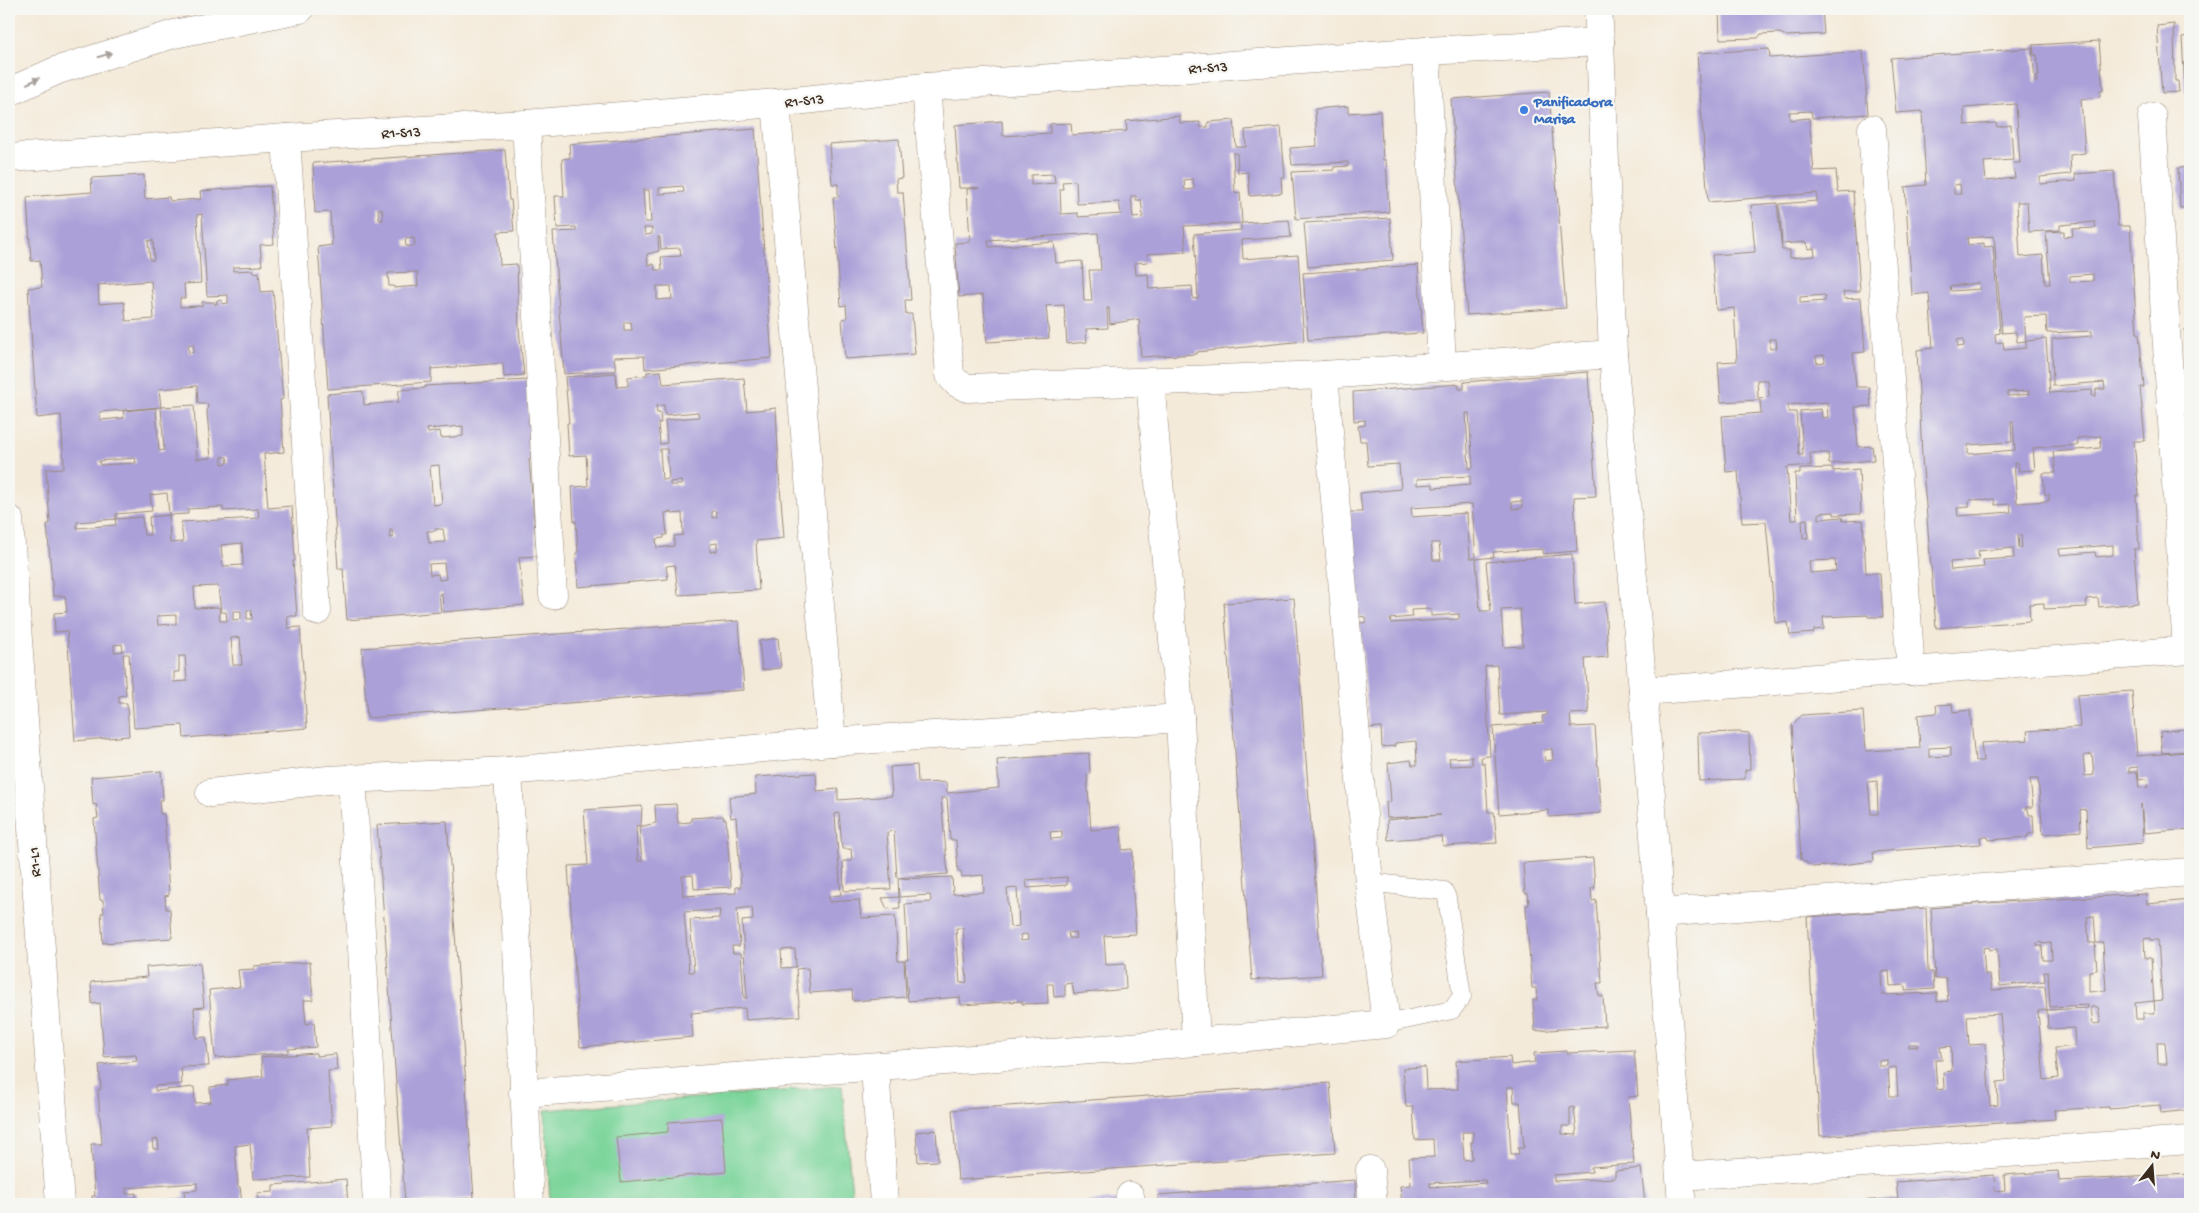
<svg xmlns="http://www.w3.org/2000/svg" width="2199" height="1213" font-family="'Gochi Hand',sans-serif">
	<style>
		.green { fill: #7dd59b; stroke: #5c805c }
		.building { fill: #aba0d8; fill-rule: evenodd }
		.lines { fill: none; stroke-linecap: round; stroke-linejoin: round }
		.service-casing { stroke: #988a7c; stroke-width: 19 }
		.minor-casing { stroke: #988a7c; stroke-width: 29 }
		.primary-casing { stroke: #988a7c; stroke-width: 29 }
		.service { stroke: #fff; stroke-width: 18 }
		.minor { stroke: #fff; stroke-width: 28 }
		.primary { stroke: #fff; stroke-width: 28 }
		.oneway { fill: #a79f9a }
		.shop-dot { fill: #3f7fe0; stroke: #f6f6f2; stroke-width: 2 }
		.labels { text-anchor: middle; stroke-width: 4.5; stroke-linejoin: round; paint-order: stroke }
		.street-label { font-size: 15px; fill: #3b2a1e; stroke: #f6f6f2 }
		.shop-label { font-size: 15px; font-weight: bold; fill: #366cbe; stroke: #f6f6f2; text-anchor: start }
	</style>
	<rect width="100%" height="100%" fill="#f6f6f2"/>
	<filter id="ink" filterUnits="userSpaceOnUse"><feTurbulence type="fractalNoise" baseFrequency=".02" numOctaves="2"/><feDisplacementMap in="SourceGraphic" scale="10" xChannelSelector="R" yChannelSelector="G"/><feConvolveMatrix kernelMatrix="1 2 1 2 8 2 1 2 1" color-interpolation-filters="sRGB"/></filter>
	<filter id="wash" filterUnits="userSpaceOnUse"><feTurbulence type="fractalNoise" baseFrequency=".0096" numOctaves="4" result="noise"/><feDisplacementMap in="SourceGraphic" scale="20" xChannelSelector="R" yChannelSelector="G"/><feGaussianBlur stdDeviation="1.12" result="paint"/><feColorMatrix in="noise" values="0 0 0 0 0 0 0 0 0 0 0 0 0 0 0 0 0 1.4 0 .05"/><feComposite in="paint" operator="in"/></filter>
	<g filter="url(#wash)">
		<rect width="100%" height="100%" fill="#f4ead9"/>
		<polygon class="green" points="842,1086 853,1204 550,1204 545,1110"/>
		<g id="blocks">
			<g class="building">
				<polygon points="1719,9 1822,9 1824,34 1787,36 1779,33 1761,34 1758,38 1720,39"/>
				<polygon points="2174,24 2175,81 2178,81 2179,92 2162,93 2157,26"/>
				<polygon points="2190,36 2190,92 2185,92 2182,37"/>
				<path d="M2099 41 2103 91H2100V97L2081 99 2085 153 2070 155 2071 174 2040 177V184L2076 181 2075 174 2114 171 2118 226H2130L2137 333H2139L2144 387H2140L2145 441H2134L2139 495H2136L2139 549H2134L2138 603 2099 607 2098 598 2086 599 2087 607 2044 609V603L2029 604 2030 621 1936 628 1922 457 1917 350 1933 348 1929 293 1912 295 1905 187 1926 185 1922 111 1896 113 1891 58 2032 48 2035 82H2037V76H2039L2037 55H2034L2033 45ZM2016 104 2020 163H2013L2015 178 1986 181 1984 162 2013 160 2011 125 1997 127 1996 123 1965 125 1964 108ZM1960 184 1961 194H1954V185ZM2017 202H2027L2029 232 2060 230V225L2095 222 2096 228 2072 229 2073 236 2064 237V231L2046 232 2050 284H2045L2043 255 2020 257ZM1994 236 2002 333 2016 332 2017 342 2026 341V348L2004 350 2003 342 1996 343 1995 334 2000 333 1993 246 1984 247V243L1968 245 1967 238ZM2093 274V281L2070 282V276ZM1979 283 1980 289 1951 291 1950 286ZM2046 316 2047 333 2092 331V336L2052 339 2053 386 2104 382 2105 389H2096V396H2092V390L2050 393 2046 339 2026 341 2024 317ZM1963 339 1964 346 1958 347 1957 340ZM2029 391V394L2008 396 2007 392ZM2011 421H2013L2015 450 1968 454V445L2012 442ZM2101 436 2100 448 2053 452 2056 473H2043L2045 495 2049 494V501L2017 503 2014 463H2018L2019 471 2035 470 2033 448 2078 445 2077 438ZM1994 499 1995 505 2010 504 2011 512 1958 516 1957 508 1969 507V500ZM2018 535H2021L2022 548H2019ZM2113 545V555L2096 557 2095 552 2060 555 2059 549ZM2013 548 2014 558 1983 560 1984 567 1951 570 1950 562 1979 560 1978 551Z"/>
				<path d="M1769 49 1770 58 1863 51 1868 114 1812 118 1811 111 1789 112 1790 120 1809 118 1814 171 1836 170 1838 192 1853 191 1860 291 1843 292 1844 299 1861 298 1865 352 1853 353 1856 387H1869L1871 406 1855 407 1858 447 1872 446 1874 460 1829 464 1828 453H1810L1811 465 1787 467 1791 520H1797L1795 473H1800V469L1833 468V471L1859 469 1861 514 1834 515V512L1819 513V519L1842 517 1843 521 1863 520 1866 573H1880L1883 617H1868V615L1823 617 1824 629 1814 630V633L1790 635 1788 622 1775 623 1766 522 1742 523 1738 471 1726 472 1722 416 1761 413 1760 400 1721 402 1718 362 1737 361 1734 308 1716 310 1712 255 1755 252 1751 205 1777 203 1782 250H1790V258L1815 256 1814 248 1808 249 1806 242 1782 244 1779 204 1817 201V193L1708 202 1697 53ZM1825 295V301L1800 303V297ZM1769 339H1776L1777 348 1770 349ZM1824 355 1825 362 1817 363 1816 356ZM1757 380H1768L1769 397 1758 398ZM1827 402 1828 417 1822 418 1821 409 1800 411 1803 455H1799L1796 412H1789L1788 405ZM1807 519 1808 538H1803L1802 520ZM1835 560 1836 571 1810 573 1809 561Z"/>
				<polygon points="1549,92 1566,308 1467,315 1451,99"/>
				<polygon points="1348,106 1348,113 1380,111 1383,160 1386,160 1389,212 1296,219 1292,172 1334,170 1334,167 1348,166 1348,162 1292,165 1290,148 1317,146 1315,109"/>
				<path d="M1180 116V123L1200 122V127H1208V122L1234 120 1236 147H1246L1245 130 1281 127 1285 177H1281L1282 193 1250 196 1248 172 1238 173 1237 153H1233L1235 193 1240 192 1242 223 1289 220 1291 237 1242 240 1243 259 1298 255 1304 341 1197 352V354L1141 357 1139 319 1110 324 1109 308H1107L1108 328 1086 329 1087 342 1067 344 1064 305 1046 306 1049 338 987 342 983 295 959 297 955 243 970 242 967 189 979 188H959L955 125 1002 121 1003 136 1050 133V124L1071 123 1072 135 1127 131 1126 121ZM1054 174 1055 183 1031 185V175ZM1193 179 1194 189 1185 190 1184 180ZM1076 181 1077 204 1119 202 1121 214 1078 217V213L1061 214 1060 189H1063L1062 182ZM1131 196H1136V200H1141L1143 217 1133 218ZM1241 223V230L1194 234 1198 298 1193 299 1192 286 1149 289 1148 274 1136 275 1135 263 1148 262 1147 254 1186 252 1184 226ZM1098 233 1101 270H1089L1092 301H1084L1082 261 1056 263 1054 242 989 247 988 240Z"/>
				<path d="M755 129 772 358 645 369 644 356 614 357 616 371 564 374 553 232 576 231V227L557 228 555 196H564L562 159 570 158 569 144ZM683 186 684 192 659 194V188ZM643 190H649L651 222H645ZM644 228H652V234L645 235ZM658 237H660L661 249 680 248 681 256 661 257 662 270H655L654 264 648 265 647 254 659 251ZM657 286H671L672 299 657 300ZM624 322H631L632 330H624Z"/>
				<polygon points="899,139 902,178 896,179 897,192 903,192 911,300 905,300 906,314 912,314 915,354 845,359 842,319 847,318 846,305 841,306 833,197 838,197 838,184 832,184 829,144"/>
				<path d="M505 150 509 200H511L514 231 498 232 500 265 517 264 519 329 524 375 504 377 503 363 431 369V382L328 389 318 247 332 245 330 212 315 213 313 163ZM378 209H382L383 220H379ZM414 238 415 246H406L405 239ZM417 272 418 286 394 288V286H389L388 273Z"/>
				<polygon points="2190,167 2190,215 2189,215 2188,208 2180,208 2178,168"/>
				<path d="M144 175 145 199 169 197 170 201 201 199 200 191 270 186 274 244 260 245 262 266 233 267V271L254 270V273L259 272 261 292 273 291 283 399 280 400 284 452 264 454 268 508 292 506 295 561H293L297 616H287L288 628 300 627 307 728 184 738 183 725 134 728 129 654H123L126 695 119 696V703H127L129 736 75 741 67 631 55 632 54 613 67 612 65 596H53L47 524H50L46 469 64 468 61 415 37 418 28 288 42 287 40 260 31 261 27 197 92 192 91 178ZM202 214 207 296 228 295V303L222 304V300L216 301 217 304H214V302H202V306L180 307V298H185L184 284 201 283 197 215ZM153 240 154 260H150L148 241ZM151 281 154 319 126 321 124 302 99 304 98 285ZM193 344 194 352 189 353 188 345ZM197 386 198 404H208L207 412 211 458 197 459 194 405 161 407 164 450 159 451 156 408 123 411 124 418 100 420V412L161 407 159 389ZM222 457H227L228 463 222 464ZM135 458 136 463 100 465 99 461ZM167 493 169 515 188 514V509L223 507V511L258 509 259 518 181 522 183 542 170 543 169 515 149 517 150 535H144L142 517 115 519 116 525 77 528V522L116 519V514L152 511 150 495ZM242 543 243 565 223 566 221 545ZM218 586 221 612H226L227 621H220L219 607 195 608 194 587ZM247 610H251L252 619H247ZM233 611H241V619L233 620ZM176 615V624L158 625 157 616ZM240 637 242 665H233L231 638ZM122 644 123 651 114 652V645ZM179 656H185L187 681 174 682V672H179Z"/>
				<polygon points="1390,218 1393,260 1308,267 1304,223"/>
				<polygon points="2187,218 2190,219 2190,245 2189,245"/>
				<polygon points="1418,265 1423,333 1308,340 1303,273"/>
				<polygon points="2185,329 2190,329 2190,375 2189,375"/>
				<path d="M661 371 663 384 744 378 747 411 776 408 779 474 784 538 756 541 759 590 678 595 675 565 666 566 668 579 578 587 576 553H578L576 521 574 522 572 487 588 486 586 455 569 456 567 423H569L565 377 616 373 617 387 628 386V377L647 375V372ZM664 405 665 415 698 412 699 417 665 420 667 443 660 444 658 423H661L660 413H657L656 406ZM660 449H667L669 479 662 480ZM681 481 682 485H670V482ZM712 511H716L717 517 712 518ZM672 512V514L682 513 683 535 674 536V546L657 548 656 539 664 538V535H667L665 513ZM717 543V551L710 552V544Z"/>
				<path d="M1588 372 1596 496 1574 497 1577 551 1543 554V549L1493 552 1494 557 1476 559 1480 611H1491L1486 562 1572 554 1575 604 1605 602 1608 657 1585 659 1589 713 1570 714 1571 727 1595 726 1601 813 1549 817 1548 810 1499 814 1493 727 1543 723 1542 716 1547 715V712L1500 715 1497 665 1485 666 1490 756 1481 757 1482 764 1485 763 1488 812H1494L1497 843 1443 846 1442 836 1388 840 1387 820 1441 815 1387 818 1386 802H1391L1388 763 1411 760 1412 765H1417L1416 741 1395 743V746L1382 747 1381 727 1369 728 1360 623 1366 622 1365 617 1358 616 1349 512H1362L1360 493 1401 489 1399 464 1368 466 1366 441H1360L1358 426 1365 425V420L1354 421 1353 392 1459 384V389H1464V382ZM1466 413H1469L1473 468 1469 469ZM1470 476V485L1433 488V484L1417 485V479ZM1522 501V508L1512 509V502ZM1472 504 1476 558H1470L1467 513 1412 517 1411 508ZM1431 543H1439L1441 560H1433ZM1431 609V616L1459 614V619L1391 623 1390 619 1412 617 1411 610ZM1520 609 1523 646 1504 647 1501 610ZM1552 749 1553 760 1545 761 1544 750ZM1472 757V765L1450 766 1449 758Z"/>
				<path d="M527 380 531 459H529L537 556 519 557 524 605 443 612 442 593 439 594 441 612 347 620 343 569H338L327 394 363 391 364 405 398 402 399 390 425 388V386ZM463 426V436L441 438 440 431 428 433 427 429ZM439 465 442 504 433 505 430 466ZM435 529H443L445 542 429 543 427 531H435ZM390 530H392L394 537 390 538ZM444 563 446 579 439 580 438 574 430 575 429 564Z"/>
				<polygon points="1294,598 1322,975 1252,980 1224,603"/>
				<polygon points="739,621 744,690 367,718 362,648"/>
				<polygon points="778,638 781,668 762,670 759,641"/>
				<path d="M2132 691 2137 756 2185 752 2190 829 2144 833 2141 804 2143 843 2088 848 2086 809 2080 810 2081 831 2043 834 2038 779H2030L2033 807H2026V809H2028L2029 815H2033L2034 833 2028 834V837L1989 840 1988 837H1980L1981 844 1873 852 1874 861 1841 865 1813 867 1801 859 1792 725 1802 715 1863 711 1866 751 1920 748 1918 715 1937 713 1936 705 1952 704 1953 712 1970 710 1975 761H1983L1981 743 2028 740 2027 731 2080 727 2077 695ZM1951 747V756L1929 757V748ZM2092 754 2094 775 2085 776 2083 756ZM2138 767 2139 780 2147 779 2148 787 2139 788 2137 772H2129V768ZM1877 781 1878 814H1871L1868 782Z"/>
				<polygon points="2190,728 2190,751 2162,753 2160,732"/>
				<polygon points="1740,732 1749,733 1750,769 1745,770 1745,779 1699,781 1698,733"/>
				<path d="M1089 753 1090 774 1087 775 1091 830 1121 827 1122 850 1133 849 1132 880 1136 934 1104 936 1106 965 1125 964 1126 989 1074 994 1072 983 1065 984V996L1054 997 1053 984H1047L1048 1003 1022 1004V1001L961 1005 960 997 908 1001 905 960H908L905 904 931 902 930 895 899 897 900 908 887 909 882 898 899 897 898 879 952 877 953 894 984 892 983 875 962 877 961 871 958 872 956 840H950L947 798H941L948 874 897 878 894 831 887 832 891 889 844 891 843 861H852L851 849H842L839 813 835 814 841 895 829 896V902L859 900 861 918 895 916 898 961H904L906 997 853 1001 852 990 810 993 808 968 796 969 800 1016 746 1020 745 1008 691 1013 693 1037 580 1047 568 866 588 865 584 810 642 806 641 825 636 826 638 861H642L639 827 656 823 655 805 676 804 678 823 691 822V818L723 816 724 819H726L731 887 694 889 693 875 682 876 683 896 736 893V887H741L736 817 731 818 729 797 756 794 755 777 816 773 817 791 838 789V800L892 796 890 767 917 765 918 783 946 782 947 793 999 788 997 760ZM1062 831V838L1051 839 1050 832ZM1067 877V885L1027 888 1026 880ZM1017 888 1019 926 1010 927 1007 889ZM752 907 753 920 742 921 747 998H744L741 953H733L732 946H740L737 909ZM720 910 719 918 690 920 694 972H689L684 912ZM956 928H963L967 982 960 983ZM1075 932 1076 938H1069L1068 933ZM1027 934 1028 940 1021 941 1020 935ZM795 949 796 967 782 968 781 950Z"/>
				<polygon points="161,771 163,800 159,800 160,814 164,814 169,895 165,896 166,909 170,909 172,938 103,943 101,913 104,913 103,900 100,900 94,819 98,818 96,804 93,805 91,777"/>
				<polygon points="447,821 474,1198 405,1203 377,825"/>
				<polygon points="1593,858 1595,888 1591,888 1592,901 1596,900 1602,983 1597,983 1599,996 1603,996 1605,1026 1535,1031 1533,1000 1537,1000 1536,988 1532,988 1527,924 1526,905 1529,905 1528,893 1525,893 1523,863"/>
				<path d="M2146 894 2147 904 2190 900V1110L2161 1113 2160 1105 2109 1109V1107L2054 1110 2055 1119 1820 1136 1807 917 1926 908 1928 972H1933L1934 989 1905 991V985L1890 986 1889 971 1881 972 1882 995 1937 993V1002L1948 1001 1946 978 1935 979 1931 908 1985 903ZM2094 916 2096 943H2103L2106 990 2089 992V971L2097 970 2095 943H2089L2087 917ZM2150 938V940H2158L2162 1000 2154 1001 2155 1013H2143V1019H2136L2135 1003 2154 1001 2151 958H2145L2144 939ZM2041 942 2042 944 2051 943 2052 960H2043L2042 946H2037V943ZM1989 947V950L1997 949 2000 986 2045 981 2044 972H2048L2050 1007 2088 1005V1008L2047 1010 2048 1029 2074 1028 2075 1046 2055 1048 2058 1078 2044 1080 2038 1011 2047 1010 2045 986 1992 990 1990 975H1985L1983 948ZM2091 1007H2098L2101 1023 2093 1024ZM2000 1014 2006 1081 1997 1082 1998 1105 1990 1106 1986 1044 1969 1045 1967 1016ZM2157 1042H2165L2167 1064H2158ZM1909 1044H1918V1046L1909 1047ZM1951 1046 1952 1071 1943 1072 1944 1089 1937 1090 1935 1060H1942L1940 1047ZM1887 1060V1066H1879V1061ZM1896 1067 1898 1096H1890L1888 1068Z"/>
				<polygon points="310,962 313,1000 304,1000 306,1024 314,1022 316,1047 288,1049 288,1053 215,1058 209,990 240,987 238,970 254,969 254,966"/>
				<path d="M200 963 204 1007 194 1008 196 1038 206 1037 209 1066 181 1067 182 1084 155 1086V1091L194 1087 195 1103 211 1102 210 1087 228 1085V1080L263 1076 261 1057 316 1053V1056L336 1054 337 1070 328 1071 332 1126 307 1128 310 1177 253 1179 250 1144 235 1146 238 1187H240L242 1203 258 1201 257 1193 273 1192V1185L346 1179 348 1204H93L92 1196H95L91 1144H102L98 1090 101 1089 99 1065 137 1061 136 1055 104 1057 100 1003 92 1004 91 982 147 977 146 967ZM158 1139 159 1149H153L152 1140ZM197 1183V1190L184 1191 185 1198 136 1202V1193L126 1194V1188Z"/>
				<path d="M1634 1050 1638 1096 1628 1097 1634 1164 1591 1167 1592 1172 1554 1175V1181L1615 1178V1171L1641 1168 1645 1204H1402L1400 1186 1411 1185 1409 1158 1434 1157 1433 1139 1415 1140 1413 1107H1406L1403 1068 1425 1067 1426 1090 1458 1089 1456 1061 1510 1057 1511 1065 1535 1062 1534 1053 1567 1051V1053ZM1507 1087H1513L1514 1102H1520L1524 1148H1518L1519 1154H1511ZM1574 1107 1577 1135 1562 1134V1126H1570V1108ZM1462 1132H1473V1142H1471L1472 1159 1464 1160ZM1485 1180 1486 1183 1430 1187V1183Z"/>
				<polygon points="1330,1083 1335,1153 958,1180 952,1110"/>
				<polygon points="722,1118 726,1172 621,1182 616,1137 668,1132 668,1122"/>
				<polygon points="936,1130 938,1161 918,1162 916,1132"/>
				<polygon points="2058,1171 2059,1181 2190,1174 2190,1204 1851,1204 1851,1201 1898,1199 1896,1182 1994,1175 1995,1191 2005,1190 2004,1175"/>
				<polygon points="1355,1180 1356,1204 1158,1204 1158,1195"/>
				<polygon points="1117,1200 1117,1204 1068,1204 1068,1203"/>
			</g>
		</g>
	</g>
	<g filter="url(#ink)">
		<use href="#blocks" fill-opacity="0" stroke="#988a7c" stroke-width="1"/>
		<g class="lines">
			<defs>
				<polyline id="service" points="1369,882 1444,891 1447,898 1462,996 1452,1010 1386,1024"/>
				<g id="minor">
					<polyline points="1426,51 1442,365"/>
					<polyline points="926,87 950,375 957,383 967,388 1324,375 1613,354"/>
					<polyline points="776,103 832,742"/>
					<polyline points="2152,117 2187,650"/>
					<polyline points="526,124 553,595"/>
					<polyline points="1872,129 1911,671"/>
					<polyline points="286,138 317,611"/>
					<polyline points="9,158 286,138 526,124 776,103 926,87 1426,51 1600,42 1613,354 1643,691 1682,1204"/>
					<polyline points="1150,381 1180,718 1196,1042"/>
					<polyline points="9,519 60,1204"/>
					<polyline points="1643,691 2190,650"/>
					<polyline points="508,771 530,1204"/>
					<polyline points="352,778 377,1204"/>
					<polyline points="210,793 328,780 508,771 832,742 1180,718"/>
					<polyline points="1660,913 2190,872"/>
					<polyline points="875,1067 884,1204"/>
					<polyline points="523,1093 1196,1042 1386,1024 1369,882 1324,375"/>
					<polyline points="1370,1170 1373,1204"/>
					<polyline points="1681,1176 2190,1140"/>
					<polyline points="1130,1196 1131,1204"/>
				</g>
				<g id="primary">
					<polyline points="1598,9 1600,42"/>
					<polyline points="9,92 58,70 174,34 300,9"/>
				</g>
			</defs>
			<use href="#service" class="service-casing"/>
			<use href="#minor" class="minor-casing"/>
			<use href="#primary" class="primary-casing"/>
			<use href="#service" class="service"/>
			<use href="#minor" class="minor"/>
			<use href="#primary" class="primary"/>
		</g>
		<defs><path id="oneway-solid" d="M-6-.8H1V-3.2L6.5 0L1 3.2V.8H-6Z" transform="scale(1.25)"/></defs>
		<g class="oneway">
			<use href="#oneway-solid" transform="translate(105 55) rotate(-17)"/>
			<use href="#oneway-solid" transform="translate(33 81) rotate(-25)"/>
		</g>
	</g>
	<circle class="shop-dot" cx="1524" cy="110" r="5"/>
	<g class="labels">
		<g class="street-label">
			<text transform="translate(1208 67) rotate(-4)" y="5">R1-S13</text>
			<text transform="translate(804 100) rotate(-6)" y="5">R1-S13</text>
			<text transform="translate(401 132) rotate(-3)" y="5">R1-S13</text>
			<text transform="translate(34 862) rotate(-94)" y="5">R1-L1</text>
		</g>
		<g class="shop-label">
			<text x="1534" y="106">Panificadora<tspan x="1534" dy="17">Marisa</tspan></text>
		</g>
	</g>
	<rect width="2199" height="1213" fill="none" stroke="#f6f6f2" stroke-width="30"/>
	<g transform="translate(2152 1166) rotate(17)" stroke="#f6f6f2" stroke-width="4" paint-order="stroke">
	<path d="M0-4L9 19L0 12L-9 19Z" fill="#3b2a1e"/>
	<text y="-8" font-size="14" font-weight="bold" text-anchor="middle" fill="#3b2a1e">N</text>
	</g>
</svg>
